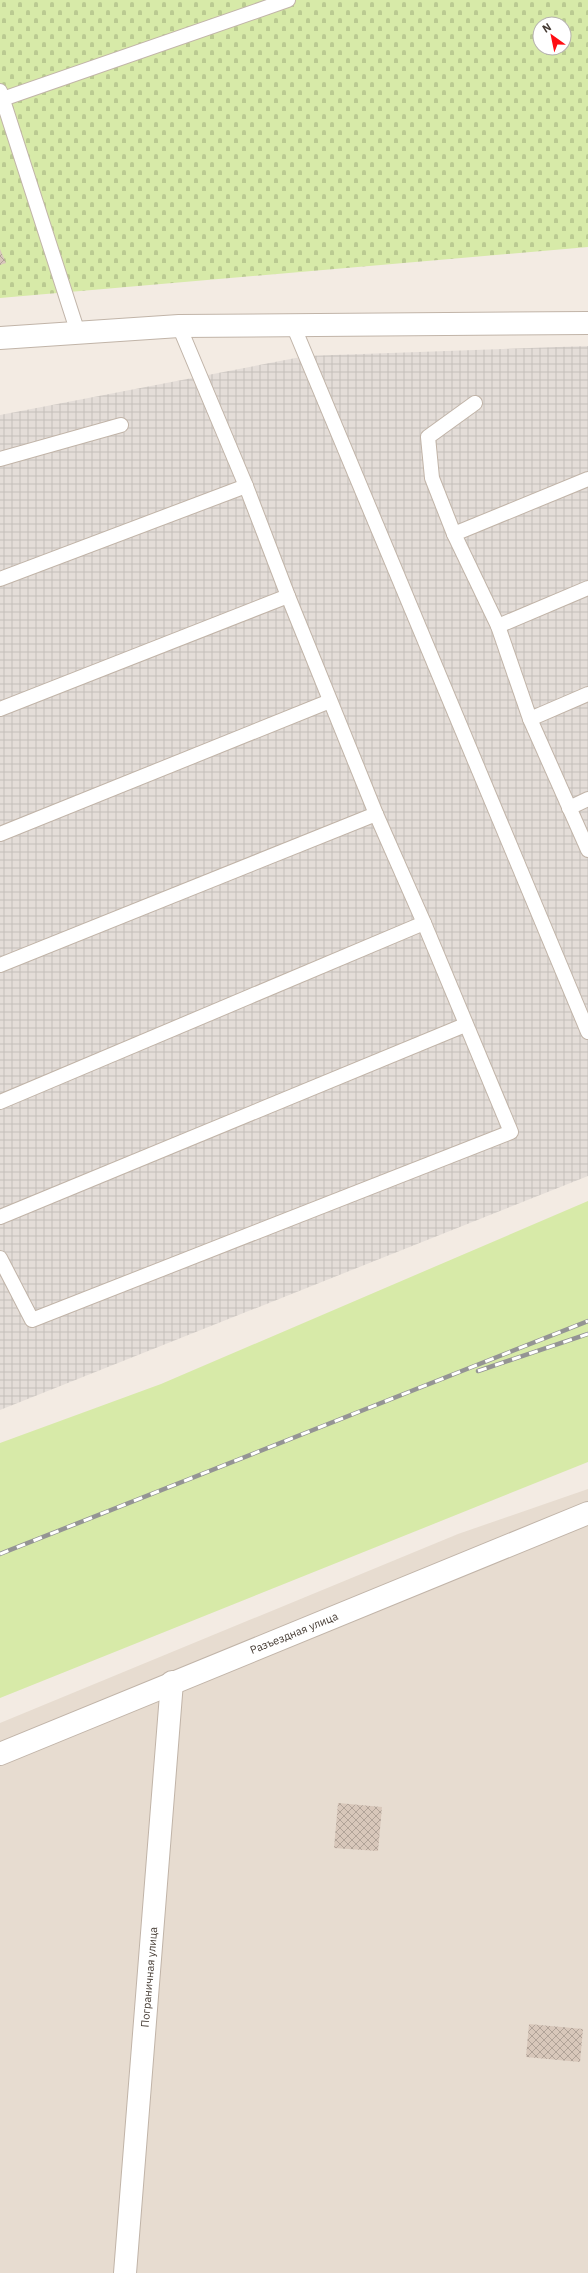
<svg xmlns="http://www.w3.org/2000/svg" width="588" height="2273" font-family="'IBM Plex Sans',sans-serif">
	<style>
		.residential { fill: #e7dcd0 }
		.industrial { fill: url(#industrial-grid) }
		.grass { fill: #d7eaa8 }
		.cemetery { fill: url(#cemetery-stones); fill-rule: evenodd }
		.building { fill: url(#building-cross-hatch) }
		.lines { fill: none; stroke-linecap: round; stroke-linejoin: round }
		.lane-casing { stroke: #c1b4a8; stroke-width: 16 }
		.street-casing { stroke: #c1b4a8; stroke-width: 24 }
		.lane { stroke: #fff; stroke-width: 14 }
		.street { stroke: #fff; stroke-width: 22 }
		.rail-casing { stroke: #949494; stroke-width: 4.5 }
		.rail { stroke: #fff; stroke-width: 3; stroke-dasharray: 9; stroke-linecap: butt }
		.labels { text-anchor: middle; stroke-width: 3; stroke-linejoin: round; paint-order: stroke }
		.street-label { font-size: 11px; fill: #453b33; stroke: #fff }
	</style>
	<defs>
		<pattern id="industrial-grid" width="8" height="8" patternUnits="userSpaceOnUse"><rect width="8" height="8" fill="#e4ddd8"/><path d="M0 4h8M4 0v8" fill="none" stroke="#c5bfba"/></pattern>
		<pattern id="cemetery-stones" width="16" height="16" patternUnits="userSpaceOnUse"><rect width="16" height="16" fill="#d7eaa8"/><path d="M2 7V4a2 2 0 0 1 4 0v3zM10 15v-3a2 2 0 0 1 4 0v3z" fill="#baca91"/></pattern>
		<pattern id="building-cross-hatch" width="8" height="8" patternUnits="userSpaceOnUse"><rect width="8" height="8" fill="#d8c7ba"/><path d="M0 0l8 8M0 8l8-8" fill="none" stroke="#b1a398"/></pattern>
	</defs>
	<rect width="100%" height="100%" fill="#f3ebe3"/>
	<polygon class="residential" points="588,1489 588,2273 0,2273 0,1723 458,1534"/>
	<polygon class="industrial" points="588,346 588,1176 0,1410 0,415 306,356"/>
	<polygon class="grass" points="588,1201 588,1462 0,1698 0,1443 161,1384"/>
	<path class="cemetery" d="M0 0H588V247L0 298ZM540 24H564V48H540Z"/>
	<g class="building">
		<polygon points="0,249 6,263 0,265"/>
		<polygon points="338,1803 382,1807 378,1851 334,1848"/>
		<polygon points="529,2024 583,2029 580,2062 526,2057"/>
	</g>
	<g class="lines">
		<defs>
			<g id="lane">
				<polyline points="0,91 78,333"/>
				<polyline points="0,100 288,0"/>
				<polyline points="293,325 588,1032"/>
				<polyline points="475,403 428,437 432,478 454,534 498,626 530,719 588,850"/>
				<polyline points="0,459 121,425"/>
				<polyline points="454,534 588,479"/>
				<polyline points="0,579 246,486"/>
				<polyline points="498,626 588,588"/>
				<polyline points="0,709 288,596"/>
				<polyline points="530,719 588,694"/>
				<polyline points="569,808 588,799"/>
				<polyline points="0,834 330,701"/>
				<polyline points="0,965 376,814"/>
				<polyline points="0,1102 424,923"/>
				<polyline points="0,1217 465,1025"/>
				<polyline points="0,1258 32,1320 511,1132 424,923 376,814 288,596 246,486 179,326"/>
			</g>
			<g id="street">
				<polyline points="0,338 179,326 588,323"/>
				<polyline points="0,1754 588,1513"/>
				<polyline points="125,2273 172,1682"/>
			</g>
		</defs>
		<use href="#lane" class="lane-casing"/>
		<use href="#street" class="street-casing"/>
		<use href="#lane" class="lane"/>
		<use href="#street" class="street"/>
		<defs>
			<g id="rail">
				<polyline points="478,1371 588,1334"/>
				<polyline points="0,1554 588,1321"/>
			</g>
		</defs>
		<use href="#rail" class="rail-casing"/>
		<use href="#rail" class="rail"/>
	</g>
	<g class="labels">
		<g class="street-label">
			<text transform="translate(294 1633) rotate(-22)" y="4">Разъездная улица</text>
			<text transform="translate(149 1977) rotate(-85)" y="4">Пограничная улица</text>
		</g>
	</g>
	<g transform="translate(552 36) rotate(327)"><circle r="19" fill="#ffffff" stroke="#b5b1ad"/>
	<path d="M0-3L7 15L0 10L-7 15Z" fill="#ff0d12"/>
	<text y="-6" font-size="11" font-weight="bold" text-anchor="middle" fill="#453b33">N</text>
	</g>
</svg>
